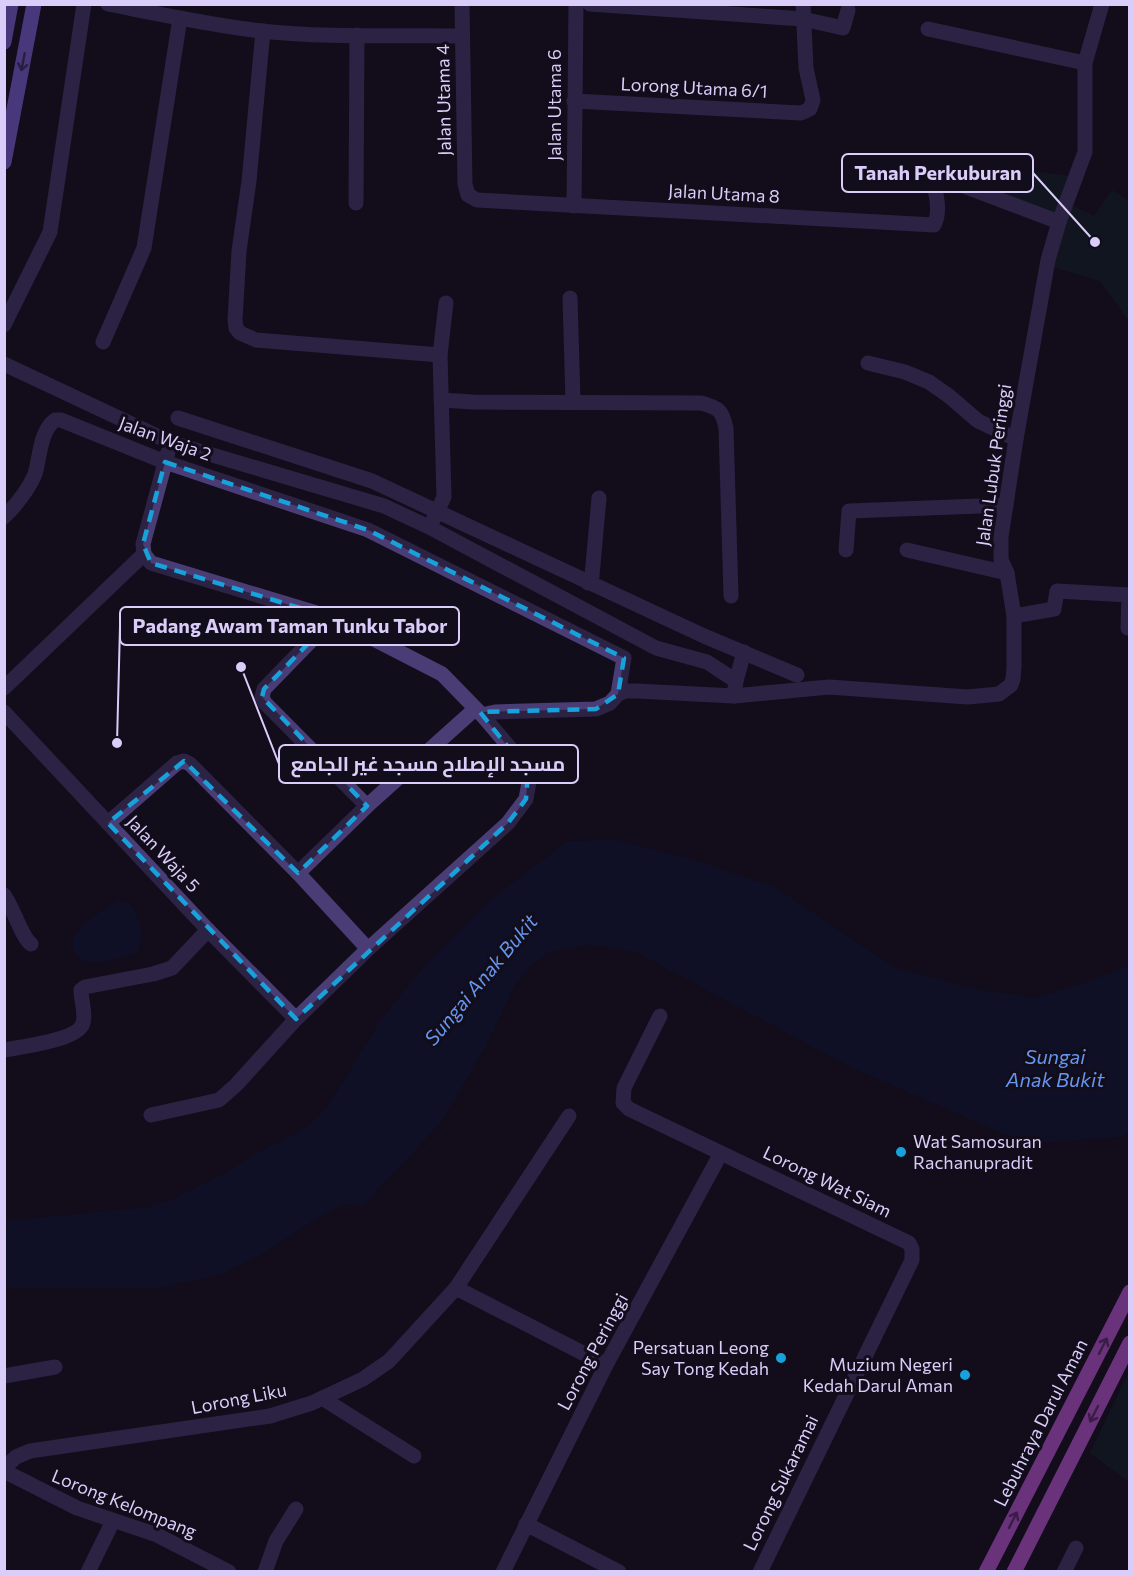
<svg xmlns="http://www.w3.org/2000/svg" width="1134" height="1576" font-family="Commissioner,Cairo,sans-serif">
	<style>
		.green { fill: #112125 }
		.water { fill: #0d1434 }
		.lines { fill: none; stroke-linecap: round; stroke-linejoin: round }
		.minor { stroke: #4a3d76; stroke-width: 15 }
		.secondary { stroke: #8a6ef0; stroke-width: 15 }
		.primary { stroke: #d45fee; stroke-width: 15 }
		.oneway { stroke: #423470 }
		.oneway2 { stroke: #69327a }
		.marked { fill: none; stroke: #17a2db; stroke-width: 4.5; stroke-dasharray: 12 8; stroke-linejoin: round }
		.poi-dot { fill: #17a2db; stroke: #120d1b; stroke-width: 2 }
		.labels { text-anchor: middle; stroke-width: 6; stroke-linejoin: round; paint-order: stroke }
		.street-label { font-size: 18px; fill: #dacdfa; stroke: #120d1b }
		.poi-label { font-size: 18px; fill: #dacdfa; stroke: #120d1b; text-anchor: end }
		.water-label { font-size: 20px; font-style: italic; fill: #6595ef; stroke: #120d1b }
		.leader { fill: none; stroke: #dacdfa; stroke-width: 2 }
		.callout-dot { fill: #dacdfa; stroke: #120d1b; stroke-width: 2 }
		.callout { fill: #120d1b; stroke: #dacdfa; stroke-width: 2 }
		.callout-label { font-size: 20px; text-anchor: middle; font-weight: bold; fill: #dacdfa }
	</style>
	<rect width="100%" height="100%" fill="#120d1b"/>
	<g class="green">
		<polygon points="1003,167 1069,176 1056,218 1007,198"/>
		<polygon points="1112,190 1129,202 1129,321 1100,281 1053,267 1069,204 1094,216"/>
		<polygon points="1129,1372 1129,1482 1090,1453"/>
	</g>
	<g class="water">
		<polygon points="617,840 695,860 776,888 894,967 968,988 1034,998 1076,986 1129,966 1129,1132 1120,1137 1044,1142 1004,1134 851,1067 636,952 589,944 549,952 532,964 514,987 485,1047 442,1121 363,1205 345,1204 317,1218 262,1254 223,1273 160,1288 5,1288 5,1221 149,1207 170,1200 218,1177 268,1147 306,1128 330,1104 380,1021 420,971 490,900 568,841"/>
		<path d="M118 901 130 904C140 920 146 935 137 953 125 956 104 963 92 962 85 962 79 959 76 954 62 932 103 910 118 901Z"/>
	</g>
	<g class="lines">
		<g class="minor">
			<path d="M108 4C159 14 210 25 261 31 327 38 395 35 462 36"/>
			<path d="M462 4 465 184 468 195 477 200 934 225C942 209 935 183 926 168"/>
			<polyline points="590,4 803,19 843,28 848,10"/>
			<polyline points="928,29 1085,63"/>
			<polyline points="263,31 249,181 239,251 235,320 236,328 240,333 256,340 440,355"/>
			<polyline points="574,101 801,113 810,109 813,100 806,68 803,4"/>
			<polyline points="934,182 961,185 1059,222"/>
			<polyline points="356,203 357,35"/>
			<polyline points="574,206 576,4"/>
			<polyline points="570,298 573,402"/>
			<polyline points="4,325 50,232 84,4"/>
			<polyline points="103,342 144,248 180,18"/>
			<polyline points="868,363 905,372 929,382 949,396 978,421 1016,439"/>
			<polyline points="4,364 172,443 384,506 429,527 656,648 707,662 736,681 734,696"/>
			<path d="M441 400 473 402 701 403C719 408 722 410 726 428L731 596"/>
			<polyline points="178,418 372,481 704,636 797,675"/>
			<path d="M4 517C17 504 28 491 35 474 40 457 40 431 55 420H61L165 462 368 530 624 658 618 694 610 703 596 709 495 712 482 715"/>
			<polyline points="433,520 444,497 440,355 446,303"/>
			<polyline points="846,550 849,511 1006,505"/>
			<polyline points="907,550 1007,573"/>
			<polyline points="144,554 151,563 333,618 442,674 482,715 511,749 530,777 526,799 508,823 368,949 296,1019 236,1085 219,1100 151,1115"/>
			<polyline points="144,554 143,544 168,452"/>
			<polyline points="588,583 592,576 599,498"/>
			<polyline points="1014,616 1054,609 1057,591 1129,595 1128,628"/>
			<polyline points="333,618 264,689 262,697 265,703 367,806"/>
			<polyline points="736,681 744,652"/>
			<polyline points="4,688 144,554"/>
			<polyline points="618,694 625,691 637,691 734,696 829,687 968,697 999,694 1011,685 1013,679 1014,667 1014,616 1007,573 1001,560 1001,537 1016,439 1048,260 1059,222 1085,152 1085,63 1102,4"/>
			<polyline points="4,712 208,930 296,1019"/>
			<polyline points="108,823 177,763 184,761 190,764 298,873 368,949"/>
			<polyline points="298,873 367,806 475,709"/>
			<path d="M4 895C13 907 22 938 31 944"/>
			<polyline points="660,1016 624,1088 623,1103 629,1109 909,1243 912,1249 912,1260 760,1572"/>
			<path d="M4 1050C21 1047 79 1040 83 1023 86 1013 81 1001 81 990L85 987 153 974 172 968 208 930"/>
			<polyline points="456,1288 569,1116"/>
			<polyline points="4,1376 55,1367"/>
			<polyline points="322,1398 414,1456"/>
			<polyline points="4,1468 16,1457 30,1451 270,1416 312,1403 363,1379 389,1361 456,1288 606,1365"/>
			<polyline points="4,1471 77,1508 157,1535 229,1572"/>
			<polyline points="526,1524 619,1572"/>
			<polyline points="88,1572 113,1521"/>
			<polyline points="265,1572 276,1541 296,1509"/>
			<polyline points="503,1572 606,1365 721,1153"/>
			<polyline points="1064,1572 1076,1548"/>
		</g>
		<g class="secondary">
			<polyline points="4,42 11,4"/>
			<polyline points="4,162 34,4"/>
		</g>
		<g class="primary">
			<polyline points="986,1572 1130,1292"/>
			<polyline points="1014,1572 1130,1343"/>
		</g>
	</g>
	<defs><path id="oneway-shaft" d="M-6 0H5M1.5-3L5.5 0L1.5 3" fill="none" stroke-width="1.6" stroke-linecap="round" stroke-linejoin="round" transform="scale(1.5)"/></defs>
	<use class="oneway" href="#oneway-shaft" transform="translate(23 62) rotate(101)"/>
	<g class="oneway2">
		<use href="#oneway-shaft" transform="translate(1103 1346) rotate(-63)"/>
		<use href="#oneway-shaft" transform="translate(1094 1414) rotate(117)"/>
		<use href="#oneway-shaft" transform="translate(1013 1520) rotate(-63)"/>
	</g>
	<path d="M0 0H1134V1576H0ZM165 462 368 530 624 658 618 694 596 709 480 712 528 772 526 799 508 823 296 1019 108 823 184 761 298 873 367 806 262 697 264 689 333 618 151 563 143 544Z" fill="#120d1b" fill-opacity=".55" fill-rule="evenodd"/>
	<path class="marked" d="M165 462 368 530 624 658 618 694 596 709 480 712 528 772 526 799 508 823 296 1019 108 823 184 761 298 873 367 806 262 697 264 689 333 618 151 563 143 544Z"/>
	<g class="poi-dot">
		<circle cx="901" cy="1152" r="6"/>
		<circle cx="781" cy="1358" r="6"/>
		<circle cx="965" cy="1375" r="6"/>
	</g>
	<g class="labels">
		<g class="street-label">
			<text transform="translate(694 88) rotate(3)" y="6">Lorong Utama 6/1</text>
			<text transform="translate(444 100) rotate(-91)" y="6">Jalan Utama 4</text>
			<text transform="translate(555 105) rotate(-90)" y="6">Jalan Utama 6</text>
			<text transform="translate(724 194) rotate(3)" y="6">Jalan Utama 8</text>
			<text transform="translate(165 439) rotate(20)" y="6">Jalan Waja 2</text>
			<text transform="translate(994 465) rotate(-82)" y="6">Jalan Lubuk Peringgi</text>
			<text transform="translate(163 854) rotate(47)" y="6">Jalan Waja 5</text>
			<text transform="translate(827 1182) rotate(26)" y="6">Lorong Wat Siam</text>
			<text transform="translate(593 1352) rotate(-62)" y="6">Lorong Peringgi</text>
			<text transform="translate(239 1399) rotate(-11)" y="6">Lorong Liku</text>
			<text transform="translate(1041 1423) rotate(-63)" y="6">Lebuhraya Darul Aman</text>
			<text transform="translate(781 1483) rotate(-64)" y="6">Lorong Sukaramai</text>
			<text transform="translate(124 1504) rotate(22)" y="6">Lorong Kelompang</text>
		</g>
		<g class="poi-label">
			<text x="913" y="1148" text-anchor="start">Wat Samosuran<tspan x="913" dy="21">Rachanupradit</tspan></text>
			<text x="769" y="1354">Persatuan Leong<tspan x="769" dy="21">Say Tong Kedah</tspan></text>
			<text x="953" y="1371">Muzium Negeri<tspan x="953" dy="21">Kedah Darul Aman</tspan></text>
		</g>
		<g class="water-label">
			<text transform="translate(481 980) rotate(-50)" y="7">Sungai Anak Bukit</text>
			<text x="1055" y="1064">Sungai<tspan x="1055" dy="23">Anak Bukit</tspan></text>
		</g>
	</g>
	<path class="leader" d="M1095 242L1033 173M117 743L120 626M241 667L279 764"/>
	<g class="callout-dot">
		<circle cx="1095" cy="242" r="6"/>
		<circle cx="117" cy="743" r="6"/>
		<circle cx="241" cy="667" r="6"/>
	</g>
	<g class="callout">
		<rect x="842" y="154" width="191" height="38" rx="6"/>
		<rect x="120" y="607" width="339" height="38" rx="6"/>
		<rect x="279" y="745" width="299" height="38" rx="6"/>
	</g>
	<g class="callout-label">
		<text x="938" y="180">Tanah Perkuburan</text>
		<text x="290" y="633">Padang Awam Taman Tunku Tabor</text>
		<text x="428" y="771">مسجد الإصلاح مسجد غير الجامع</text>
	</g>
	<rect width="1134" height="1576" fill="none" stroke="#dacdfa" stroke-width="12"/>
</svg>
